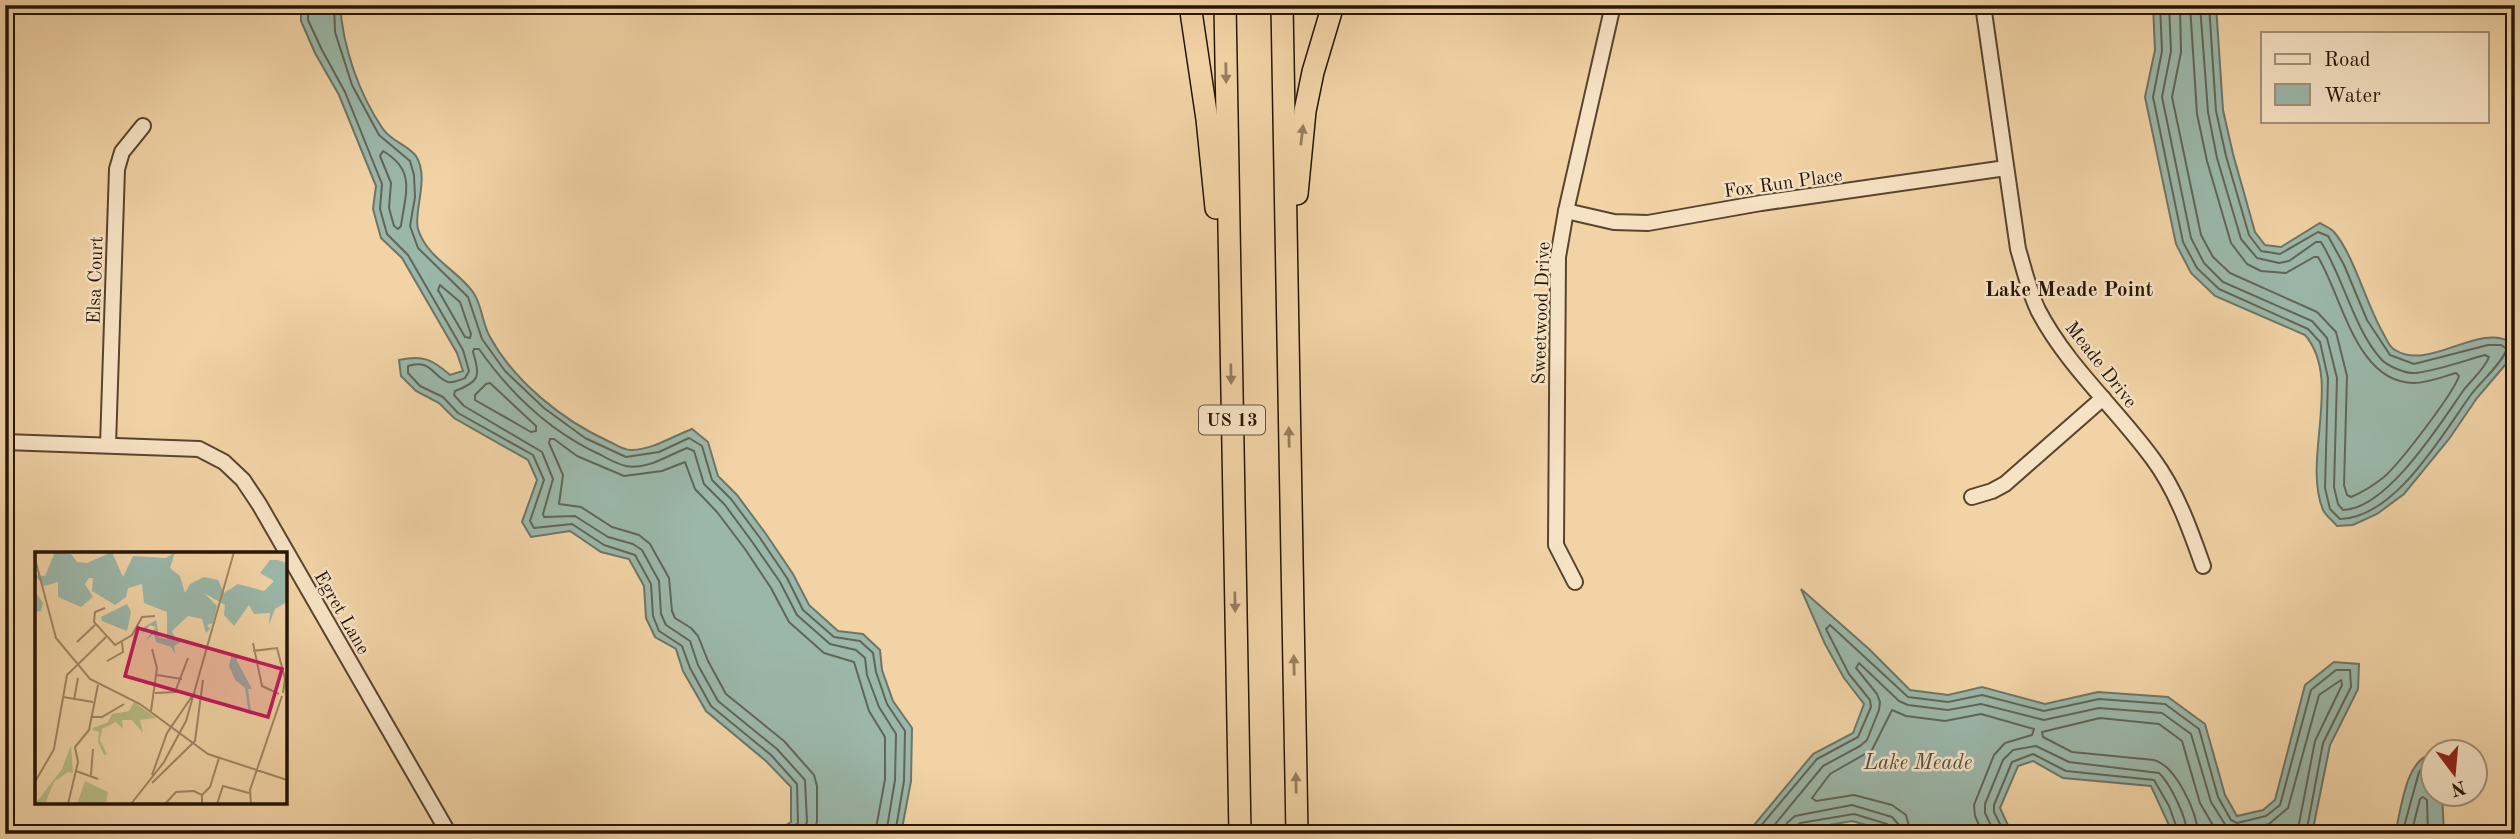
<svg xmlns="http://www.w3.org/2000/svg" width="2520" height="839" font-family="'Old Standard TT',serif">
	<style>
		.water { fill: #9bb7a9; stroke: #6c7667; stroke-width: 2 }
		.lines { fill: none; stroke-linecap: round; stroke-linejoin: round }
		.shore { stroke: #606657; stroke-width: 2 }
		.minor-casing { stroke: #59442d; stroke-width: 18 }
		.highway-casing { stroke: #261505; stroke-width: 24 }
		.minor { stroke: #f6e2c4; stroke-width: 14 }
		.highway { stroke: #f1d3a5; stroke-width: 21 }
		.oneway { fill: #967e5d }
		.labels { text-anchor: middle; stroke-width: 5; stroke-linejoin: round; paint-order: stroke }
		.shield { fill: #f6e2c4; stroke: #64523e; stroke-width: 2 }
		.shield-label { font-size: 18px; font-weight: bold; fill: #261505 }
		.street-label { font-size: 19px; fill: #261505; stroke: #f6e2c4 }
		.neighbourhood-label { font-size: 21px; font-weight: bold; fill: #261505; stroke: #f6e2c4 }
		.water-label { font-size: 21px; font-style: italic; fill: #4f4e3e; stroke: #f6e2c4 }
		.inset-road { fill: none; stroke: #a08765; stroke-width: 2 }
		.view { fill: #c2185b; fill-opacity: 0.15; stroke: #c2185b; stroke-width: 3.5 }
		.inset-edge { fill: none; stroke: #261505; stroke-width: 3.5 }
	</style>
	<rect width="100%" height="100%" fill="#f1d3a5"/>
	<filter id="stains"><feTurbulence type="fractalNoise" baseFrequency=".00286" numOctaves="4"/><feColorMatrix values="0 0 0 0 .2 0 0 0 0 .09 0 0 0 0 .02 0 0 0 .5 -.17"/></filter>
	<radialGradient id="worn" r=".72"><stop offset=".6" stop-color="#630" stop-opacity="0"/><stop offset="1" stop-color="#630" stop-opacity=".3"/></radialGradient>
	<g class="water">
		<path d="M301 5H340C343 48 359 94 383 129 391 141 408 145 416 156 430 178 413 212 418 229 427 258 456 269 473 292 482 304 482 324 490 337 514 381 562 420 608 441 615 444 624 451 632 450 654 449 671 437 692 429L708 442 718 476 737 495 766 534 793 574 809 605 838 631 863 634 880 650 882 670 893 701 912 728 911 781 901 834H686L707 825H738L772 834 791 822V787L766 761 706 711 683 671 676 649 655 637 646 618 644 586 629 559 601 552 570 531 531 537 522 522 537 480 528 460 454 418 439 403 416 391 401 376 399 360C423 355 432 359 450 375L463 371 457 353 402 258 381 238 373 209 376 186 339 95 315 53 301 21Z"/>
		<path d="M2153 5H2216L2223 110 2233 154 2255 232 2265 245 2281 247 2320 223C2324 226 2331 228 2334 232 2354 255 2366 304 2383 333 2386 338 2389 347 2395 350 2430 372 2479 321 2512 343L2511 358 2477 398 2449 439 2404 494 2377 514 2353 525 2337 526C2333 521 2326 516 2323 510 2302 458 2343 379 2305 335L2215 296 2191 273 2176 244 2145 97 2155 50Z"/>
		<polygon points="1801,589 1869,649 1910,690 1948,695 1982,687 2045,704 2098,692 2168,697 2205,724 2225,795 2237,816 2263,810 2275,800 2305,685 2334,662 2359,664 2358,689 2330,745 2312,834 2173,834 2151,786 2063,778 2033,761 2018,766 2000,808 2012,834 1887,834 1884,830 1852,821 1802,830 1798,834 1742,834 1755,824 1813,754 1853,733 1864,704 1844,678 1825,644"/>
		<path d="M2429 755 2432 757V794H2442L2444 834H2395C2401 811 2405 763 2429 755Z"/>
	</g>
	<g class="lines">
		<g class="shore">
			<path d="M308 5V20L322 50 345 92 382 184 380 209 387 234 408 255 463 350 469 371 465 378C460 380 453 383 448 382 434 378 431 358 408 366V373L420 386 443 397 458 413 533 455 544 480 530 521 534 528 572 524 604 545 635 555 651 584 653 616 659 631 682 646 690 668 711 706 771 755 797 784 798 823 785 834"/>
			<polyline points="334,5 335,32 352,85 379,135 410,161 414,175 415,197 410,226 418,248 468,297 482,339 505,371 544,408 585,438 626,457 659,452 689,438 702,446 712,480 731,499 760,538 787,578 803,610 834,637 860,641 873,653 876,672 887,704 905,731 904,781 895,834"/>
			<path d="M2160 5 2162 51 2153 97 2183 242 2197 268 2219 289 2308 329 2320 342 2328 378 2325 488 2330 509 2340 519C2395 518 2442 435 2470 396 2481 381 2500 366 2507 349L2501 345H2488L2414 364 2390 355 2367 320 2344 265 2328 236 2318 232 2280 254 2261 251 2249 235 2226 156 2216 111 2209 5"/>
			<path d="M2169 5 2171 51 2162 97 2191 238 2204 263 2223 282 2312 321 2327 338 2337 378 2334 487 2338 504 2343 510C2387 509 2440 424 2463 391 2471 380 2484 370 2489 357L2485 355C2463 361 2439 370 2416 373 2406 374 2387 366 2381 359 2354 329 2343 277 2321 242H2316L2289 261 2279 263 2257 258 2241 239 2217 158 2208 112 2200 5"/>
			<path d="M2180 5 2181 52 2172 97 2201 235 2213 257 2230 273 2317 312 2336 332 2347 376 2344 485 2347 495 2351 497C2363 492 2374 485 2384 477 2400 463 2453 394 2459 376L2456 373C2442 377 2427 383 2414 383 2356 383 2342 296 2318 257H2314L2286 273 2261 271 2247 264 2231 243 2207 161 2197 114 2190 5"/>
			<path d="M383 151C417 171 405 194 401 226L398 229 394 226 389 208 391 183 380 156Z"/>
			<polygon points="440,285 460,302 471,334 470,338 465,337 438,290"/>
			<polygon points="490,383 536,426 536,431 531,432 475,400 475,395 486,384"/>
			<path d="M801 834 807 822 805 780 777 749 718 701 698 665 690 641 666 625 661 614 659 581 642 550 633 544 608 537 575 516 544 517 543 514 553 479 542 452 464 406 454 395 455 391C479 382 481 377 473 352L474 349H479C510 393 551 432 601 455 608 459 617 464 626 466 648 470 668 455 687 448L694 451 704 484 725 505 753 543 780 582 797 615 830 644 856 650 865 658 867 675 879 707 896 734 895 780 886 834"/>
			<polyline points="814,834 817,821 817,786 814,775 784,741 726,694 708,661 698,636 691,628 675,618 672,611 669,578 650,544 639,535 612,527 581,507 559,504 563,475 549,443 550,439 554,439 577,456 624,476 662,471 685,462 695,489 717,512 745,549 771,588 789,622 824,653 854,662 869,711 885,737 885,779 875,834"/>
			<polyline points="1754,834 1817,759 1858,737 1871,707 1870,700 1849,674 1826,629 1830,625 1908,697 1948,702 1982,695 2044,711 2099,699 2165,704 2199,729 2218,797 2231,820 2237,823 2266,816 2280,805 2311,690 2336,670 2350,670 2351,687 2323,743 2306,834"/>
			<polyline points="1767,834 1823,766 1860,746 1867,740 1879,710 1880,702 1877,694 1856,668 1859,663 1899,701 1908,705 1948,710 1981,704 2044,720 2099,708 2162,713 2191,734 2211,802 2226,826 2238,832 2269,824 2288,808 2319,695 2341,680 2342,685 2315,741 2297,834"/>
			<polyline points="1785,834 1787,823 1795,816 1852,805 1892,817 1899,825 1901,834"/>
			<polyline points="1793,834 1794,828 1800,823 1854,814 1887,824 1891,828 1892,834"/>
			<polyline points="1911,834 1906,815 1892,805 1854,795 1816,801 1812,798 1830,774 1872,750 1892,710 1906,716 1945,721 1981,714 2034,729 2032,735 2005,743 1994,755 1974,805 1975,816 1983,834"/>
			<path d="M1995 834 1985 813V804L2003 760 2013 750 2036 746 2069 762 2159 773C2170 783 2187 818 2187 834"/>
			<polyline points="2005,834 1994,812 1994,805 2012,762 2033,754 2066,771 2154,780 2169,806 2179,834"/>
			<path d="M2198 834C2197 812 2176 766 2154 760L2072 752 2043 737 2042 732 2100 718 2159 724 2182 741 2200 803 2218 834"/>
			<polyline points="2402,834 2419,772 2425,764 2432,763"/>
			<polyline points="2411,834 2420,799 2423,797 2427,800 2428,834"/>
		</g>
		<defs>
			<g id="minor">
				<path d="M1983 5 2018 249C2024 269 2029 291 2038 310 2067 366 2116 408 2153 459 2176 490 2190 529 2203 566"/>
				<polyline points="1566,211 1614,222 1648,223 1761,203 2006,168"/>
				<polyline points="5,442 199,449 224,462 243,480 259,504 449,834"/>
				<polyline points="108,445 117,169 122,152 143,126"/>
				<polyline points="1972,497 1992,491 2005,484 2103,398"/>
				<polyline points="1575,582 1556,545 1558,257 1566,211 1613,5"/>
			</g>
			<g id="highway">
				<polyline points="1190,5 1207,119 1216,208"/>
				<polyline points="1225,5 1240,834"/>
				<polyline points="1282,5 1297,834"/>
				<polyline points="1297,194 1305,111 1313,72 1333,5"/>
			</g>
		</defs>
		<use href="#minor" class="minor-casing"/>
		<use href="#highway" class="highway-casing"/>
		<use href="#minor" class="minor"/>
		<use href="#highway" class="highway"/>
	</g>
	<defs><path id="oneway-solid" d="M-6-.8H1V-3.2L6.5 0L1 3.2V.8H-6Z" transform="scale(1.75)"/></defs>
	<g class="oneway">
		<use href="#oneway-solid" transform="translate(1226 73) rotate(89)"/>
		<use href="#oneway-solid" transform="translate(1302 135) rotate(-83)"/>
		<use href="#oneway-solid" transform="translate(1231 374) rotate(89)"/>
		<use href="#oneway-solid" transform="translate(1289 437) rotate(-91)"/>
		<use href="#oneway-solid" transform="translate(1235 602) rotate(89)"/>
		<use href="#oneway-solid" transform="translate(1294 665) rotate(-91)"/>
		<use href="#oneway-solid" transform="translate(1296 783) rotate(-91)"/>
	</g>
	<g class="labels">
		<rect class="shield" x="1199" y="405.5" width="66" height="29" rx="5"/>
		<g class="shield-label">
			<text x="1232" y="426">US 13</text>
		</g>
		<g class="street-label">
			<text transform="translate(1783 182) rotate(-8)" y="7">Fox Run Place</text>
			<text transform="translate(94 280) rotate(-88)" y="7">Elsa Court</text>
			<text transform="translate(1540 313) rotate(-88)" y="7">Sweetwood Drive</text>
			<text transform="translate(2102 364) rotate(52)" y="7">Meade Drive</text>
			<text transform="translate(343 612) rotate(60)" y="7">Egret Lane</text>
		</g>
		<g class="neighbourhood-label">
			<text x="2069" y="296">Lake Meade Point</text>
		</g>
		<g class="water-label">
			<text x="1918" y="769">Lake Meade</text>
		</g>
	</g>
	<g transform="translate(35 552)">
		<rect width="252" height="252" fill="#f1d3a5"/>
		<path d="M99 150 121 166 105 168 108 181 97 168H87L88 177 81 170 67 177 65 188 72 202 69 203 63 190 64 180 56 177 73 170 77 162 94 159ZM36 193 38 221 33 220 19 230 10 252H0L27 217ZM50 229 73 240 71 252H42Z" fill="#b7bd88"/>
		<path d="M20 0 36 2 42 10 52 11 77 0 88 25 98 4 131 6 140 0 135 16 145 24 150 41 155 32 169 25 183 28 189 41 203 32 229 39 239 29 225 21 235 8H243L252 11V50L240 57 234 73 235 61 219 62 214 53 199 74 189 63 190 53 169 41 182 54 178 71 172 73 175 77 171 81 167 67 153 64 137 79 141 88 151 87 139 94 140 102 136 95 121 90 119 82 110 89 121 75 115 73 107 82 109 75 121 68 124 85 132 87V60L109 51 107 32 93 36 91 45 80 53 57 39 58 26H54L50 32 58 45 46 55 23 45V30L9 34 2 26 1 41 8 51 6 59 0 60V23L10 24ZM92 52 96 60 92 79 67 69 66 65ZM197 101 211 106 201 107 217 137H213L216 159 214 163 210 136 200 128 194 114Z" fill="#9bb7a9"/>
		<path class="inset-road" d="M0 7 21 86 55 127 105 152 173 202 252 228M70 56 60 60 59 70 80 93 97 83 107 65 120 64M42 90 60 73M218 91 227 134 244 142M218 99 242 96 250 127 248 141M72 109 88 100 87 90M122 123 147 127M120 141 140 140 153 106M28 145 58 150M39 148 43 126M116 159 122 116 117 97M57 165H67L89 152M41 219 63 227M56 223 58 197M117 223 132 181 160 140M0 230 19 197 32 123 71 85M117 231 160 189 168 128M167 243 175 235 184 206M33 252 43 210 40 195 54 178 63 133M96 252 129 210 151 169 199 0M130 252 141 240 159 239 167 243V252M182 252 188 234 214 241M216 252 215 238 247 144"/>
		<path class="view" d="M103 76 247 117 233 165 90 124Z"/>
		<rect width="252" height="252" class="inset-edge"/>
	</g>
	<rect width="2520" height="839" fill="none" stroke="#f1d3a5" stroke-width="28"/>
	<rect x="7" y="7" width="2506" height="825" fill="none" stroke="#261505" stroke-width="3.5"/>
	<rect x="14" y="14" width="2492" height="811" fill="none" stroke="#261505" stroke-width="2"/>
	<rect x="2261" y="32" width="228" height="91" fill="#f6e2c4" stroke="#a39078" stroke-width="2"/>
	<rect x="2275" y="54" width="35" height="10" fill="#f6e2c4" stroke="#a39078" stroke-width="2"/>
	<text x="2324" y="66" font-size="21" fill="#261505">Road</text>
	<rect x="2275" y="84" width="35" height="21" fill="#9bb7a9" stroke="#a39078" stroke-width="2"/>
	<text x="2324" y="102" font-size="21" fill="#261505">Water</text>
	<g transform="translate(2454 773) rotate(164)"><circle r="33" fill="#f6e2c4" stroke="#a39078" stroke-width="2"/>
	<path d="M0-5L12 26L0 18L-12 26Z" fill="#8f2418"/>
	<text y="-10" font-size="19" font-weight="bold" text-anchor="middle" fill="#261505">N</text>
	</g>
	<rect width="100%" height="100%" filter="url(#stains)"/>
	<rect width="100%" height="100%" fill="url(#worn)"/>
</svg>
